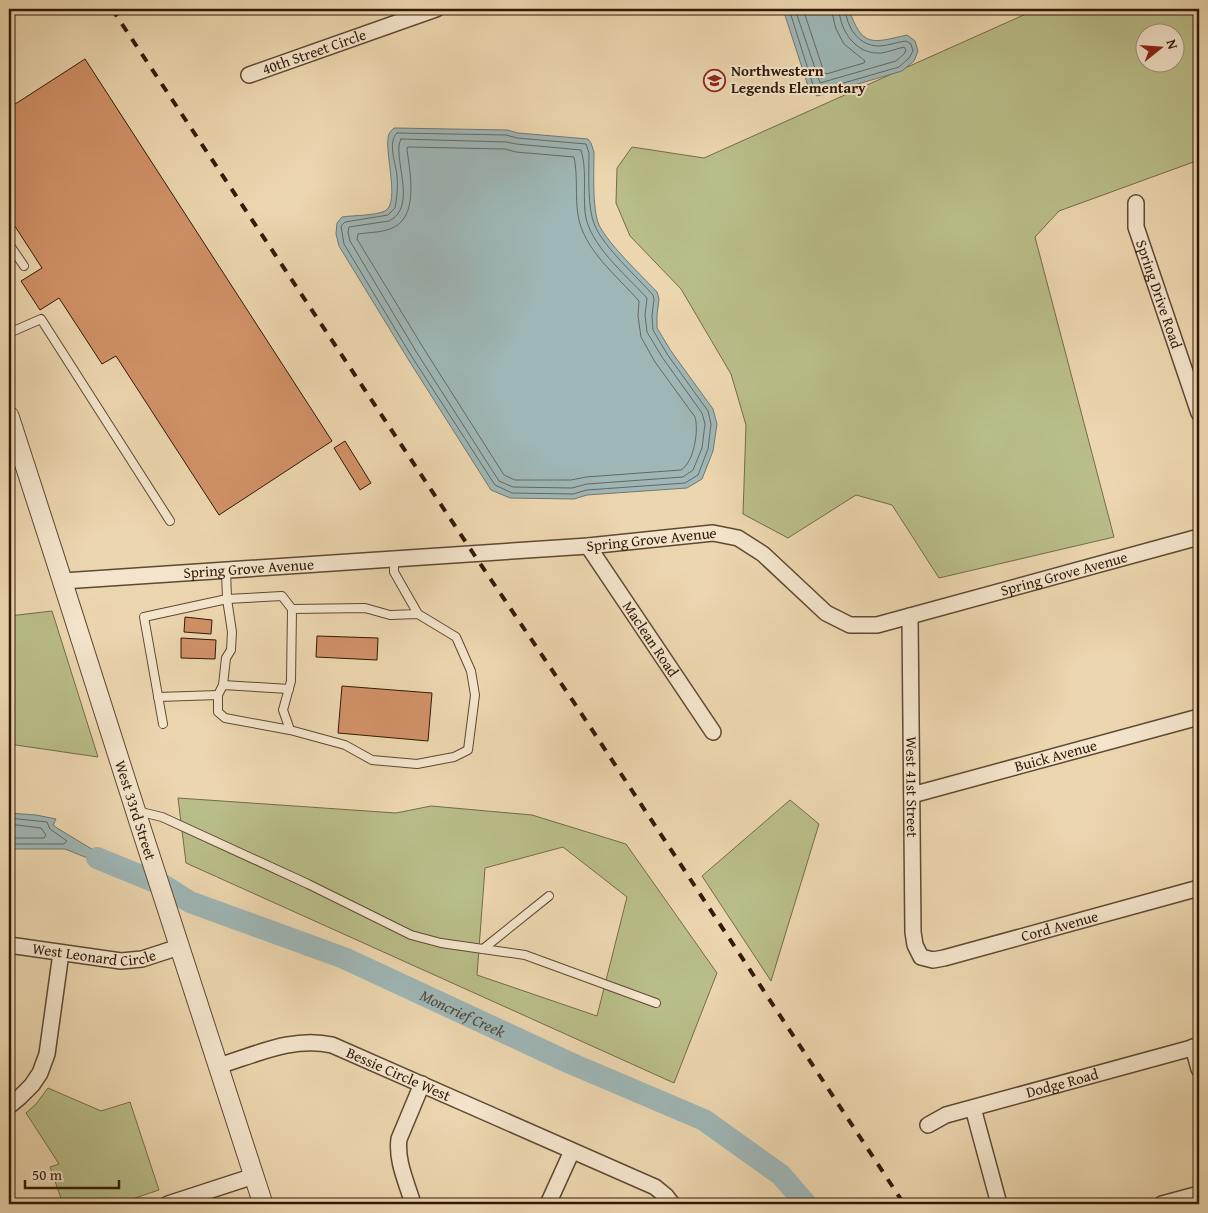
<svg xmlns="http://www.w3.org/2000/svg" width="1208" height="1213" font-family="'Gentium Book Plus',serif">
	<style>
		.green { fill: #b9bd89; stroke: #746c48; fill-rule: evenodd }
		.water { fill: #9eb6b6; stroke: #727870 }
		.lines { fill: none; stroke-linecap: round; stroke-linejoin: round }
		.shore { stroke: #67685e; stroke-width: 1 }
		.river { stroke: #9eb6b6; stroke-width: 22 }
		.building { fill: #d19167; stroke: #301a07 }
		.service-casing { stroke: #5f4931; stroke-width: 10 }
		.minor-casing { stroke: #5f4931; stroke-width: 18 }
		.tertiary-casing { stroke: #5f4931; stroke-width: 21 }
		.service { stroke: #f3e4cb; stroke-width: 8 }
		.minor { stroke: #f3e4cb; stroke-width: 15 }
		.tertiary { stroke: #f3e4cb; stroke-width: 19 }
		.rail { stroke: #301a07; stroke-width: 4; stroke-dasharray: 9 9; stroke-linecap: butt }
		.labels { text-anchor: middle; stroke-width: 4; stroke-linejoin: round; paint-order: stroke }
		.street-label { font-size: 15px; fill: #301a07; stroke: #f3e4cb }
		.poi-label { font-size: 15px; font-weight: bold; fill: #301a07; stroke: #f3e4cb; text-anchor: start }
		.water-label { font-size: 16px; font-style: italic; fill: #51493c; stroke: #f3e4cb }
	</style>
	<rect width="100%" height="100%" fill="#ecd6af"/>
	<filter id="stains"><feTurbulence type="fractalNoise" baseFrequency=".004" numOctaves="4"/><feColorMatrix values="0 0 0 0 .2 0 0 0 0 .09 0 0 0 0 .02 0 0 0 .5 -.17"/></filter>
	<radialGradient id="worn" r=".72"><stop offset=".6" stop-color="#630" stop-opacity="0"/><stop offset="1" stop-color="#630" stop-opacity=".3"/></radialGradient>
	<g class="green">
		<path d="M1037 9H1199V160L1059 211 1035 237 1114 537 939 578 892 505 856 495 788 538 743 514 746 425 731 374 681 289 630 236 616 203 617 168 632 147 704 158ZM1146 32H1176V62H1146Z"/>
		<polygon points="52,611 98,757 9,744 9,616"/>
		<path d="M178 798 396 813 431 806 532 815 626 844 717 973 674 1083 186 863ZM563 847 627 897 597 1016 477 975 485 868Z"/>
		<polygon points="790,800 819,824 771,981 702,876"/>
		<polygon points="48,1088 101,1111 130,1102 159,1190 117,1204 63,1204 50,1167 59,1164 26,1113 36,1104"/>
	</g>
	<g class="water">
		<path d="M783 9H849C862 48 872 43 907 35L915 41 918 51 914 61 902 71 817 96 809 89Z"/>
		<path d="M394 128 507 130 518 133 588 139 591 143 594 152C594 170 592 209 599 225 609 245 641 275 657 292L659 299 657 315V328L671 351 713 409 717 424 713 451 702 479 687 488 587 495 574 499 510 498 491 490 408 359 339 246 336 234 337 223 342 217C355 215 374 216 385 211 401 203 383 149 389 134 389 133 393 129 394 128Z"/>
		<polygon points="9,813 36,815 56,819 53,825 57,828 100,854 95,861 65,849 9,849"/>
	</g>
	<g class="lines">
		<g class="shore">
			<path d="M789 9 813 85 819 90 899 67 909 58 913 51 911 44 906 41C897 42 887 46 879 46 858 46 847 27 845 9"/>
			<path d="M795 9 820 83 896 61 904 54 906 50 904 47C896 49 888 52 881 53 856 55 840 31 839 9"/>
			<polyline points="803,9 824,72 826,74 864,63 865,61 844,44 836,29 831,9"/>
			<path d="M397 133 506 135 517 138 586 144 589 153C589 172 587 209 595 226 604 247 637 277 653 295L654 299 652 316 653 330 667 354 708 411 711 424 708 449 698 475 685 483 587 490 573 494 512 493 495 485 412 357 344 244 341 226 345 222 388 215 395 208C397 198 398 186 397 176 396 164 387 142 397 133Z"/>
			<path d="M401 139 506 142 516 144 581 150C587 169 583 192 585 212 588 244 626 275 647 298L645 315 647 332 662 357 702 413 705 424 702 448 693 470 683 477 587 484 572 488 513 487 499 481 417 353 350 241 348 232 349 227 389 221C419 207 391 155 401 139Z"/>
			<path d="M408 147 505 149 516 152 574 157C578 176 575 196 578 215 583 249 617 276 639 301L638 316 641 337 655 362 695 417C699 431 694 462 681 470L586 477 571 480H515L504 475 424 349 357 239 358 234C370 232 385 233 396 226 418 213 410 171 407 150Z"/>
			<polyline points="9,818 47,822 50,829 67,841 64,844 9,844"/>
			<polyline points="9,824 41,828 46,835 44,838 9,838"/>
		</g>
		<path class="river" id="s1" d="M97 858 163 885 190 902 344 958 570 1063 704 1120 781 1175 806 1204"/>
	</g>
	<g class="building">
		<polygon points="85,59 332,441 219,515 116,356 102,364 59,298 40,310 21,281 42,268 9,217 9,108"/>
		<polygon points="345,441 371,483 360,490 334,448"/>
		<polygon points="185,617 212,620 211,634 184,632"/>
		<polygon points="317,636 378,638 377,660 316,657"/>
		<polygon points="181,638 216,640 215,659 181,658"/>
		<polygon points="342,686 432,693 428,741 338,733"/>
	</g>
	<g class="lines">
		<defs>
			<g id="service">
				<polyline points="9,244 24,266"/>
				<polyline points="9,333 41,319 170,521"/>
				<polyline points="394,558 394,572 418,614 456,637 471,671 475,695 468,750 454,757 417,764 372,760 345,745 290,730 283,710 291,681 292,609 365,608 390,615 418,614"/>
				<polyline points="226,570 227,599 282,596 292,609"/>
				<polyline points="223,685 289,689"/>
				<polyline points="158,697 218,695 218,712 225,718 290,730"/>
				<polyline points="163,724 144,617 227,599 232,632 231,650 226,658 223,685 218,695"/>
				<polyline points="137,811 162,817 308,884 411,935 441,943 525,955 656,1003"/>
				<polyline points="483,949 549,896"/>
			</g>
			<g id="minor">
				<path id="s2" d="M249 75 436 9"/>
				<path id="s3" d="M1136 203V227L1199 413"/>
				<path id="s4" d="M588 546 713 732"/>
				<path id="s5" d="M63 581 588 546 713 533 738 538 763 554 826 613 850 625H877L1199 537"/>
				<path id="s6" d="M910 616 913 932 915 945 921 957 933 960 944 958 1199 888"/>
				<path id="s7" d="M912 795 1199 717"/>
				<path id="s8" d="M9 945 121 961 142 959 179 947"/>
				<polyline points="1193,1047 1199,1069"/>
				<path id="s9" d="M218 1066C255 1055 293 1036 332 1045L655 1187 666 1196 672 1204"/>
				<polyline points="9,1106 20,1097 32,1085 40,1073 47,1054 61,953"/>
				<polyline points="973,1108 999,1204"/>
				<path id="s10" d="M928 1125 946 1115 1199 1046"/>
				<polyline points="168,1204 254,1176"/>
				<path d="M413 1204C407 1183 396 1161 399 1139L422 1084"/>
				<polyline points="548,1204 572,1151"/>
				<polyline points="1162,1204 1199,1194"/>
			</g>
			<g id="tertiary">
				<path id="s11" d="M9 416C54 553 97 691 141 828 181 954 223 1079 263 1204"/>
			</g>
		</defs>
		<use href="#service" class="service-casing"/>
		<use href="#minor" class="minor-casing"/>
		<use href="#tertiary" class="tertiary-casing"/>
		<use href="#service" class="service"/>
		<use href="#minor" class="minor"/>
		<use href="#tertiary" class="tertiary"/>
		<polyline class="rail" points="112,9 473,553 579,710 904,1204"/>
	</g>
	<defs>
		<symbol id="school-ring" viewBox="-11 -11 22 22"><circle r="9.5" fill="#f3e4cb" stroke="#8f2418" stroke-width="1.5"/><path d="M0-5L7-2L0 1L-7-2ZM-4 1L0 2.5L4 1V4Q0 6-4 4Z" fill="#8f2418"/></symbol>
	</defs>
	<g fill-rule="evenodd">
		<use href="#school-ring" x="702" y="68" width="25" height="25"/>
	</g>
	<g class="labels">
		<g class="street-label">
			<text dy="5" stroke="none"><textPath href="#s2" startOffset="69">40th Street Circle</textPath></text>
			<text dy="5" stroke="none"><textPath href="#s3" startOffset="95">Spring Drive Road</textPath></text>
			<text dy="5" stroke="none"><textPath href="#s5" startOffset="590">Spring Grove Avenue</textPath></text>
			<text dy="5" stroke="none"><textPath href="#s5" startOffset="186">Spring Grove Avenue</textPath></text>
			<text dy="5" stroke="none"><textPath href="#s5" startOffset="1041">Spring Grove Avenue</textPath></text>
			<text dy="5" stroke="none"><textPath href="#s4" startOffset="112">Maclean Road</textPath></text>
			<text dy="5" stroke="none"><textPath href="#s7" startOffset="149">Buick Avenue</textPath></text>
			<text dy="5" stroke="none"><textPath href="#s6" startOffset="171">West 41st Street</textPath></text>
			<text dy="5" stroke="none"><textPath href="#s11" startOffset="414">West 33rd Street</textPath></text>
			<text dy="5" stroke="none"><textPath href="#s6" startOffset="486">Cord Avenue</textPath></text>
			<text dy="5" stroke="none"><textPath href="#s8" startOffset="86">West Leonard Circle</textPath></text>
			<text dy="5" stroke="none"><textPath href="#s9" startOffset="190">Bessie Circle West</textPath></text>
			<text dy="5" stroke="none"><textPath href="#s10" startOffset="141">Dodge Road</textPath></text>
		</g>
		<g class="poi-label">
			<text x="731" y="76">Northwestern<tspan x="731" dy="17">Legends Elementary</tspan></text>
		</g>
		<g class="water-label">
			<text dy="6" stroke="none"><textPath href="#s1" startOffset="398">Moncrief Creek</textPath></text>
		</g>
	</g>
	<rect width="1208" height="1213" fill="none" stroke="#ecd6af" stroke-width="30"/>
	<rect x="10" y="10" width="1188" height="1193" fill="none" stroke="#301a07" stroke-width="2.5"/>
	<rect x="15" y="15" width="1178" height="1183" fill="none" stroke="#301a07"/>
	<g transform="translate(1160 48) rotate(73)"><circle r="24" fill="#f3e4cb" stroke="#a5937d"/>
	<path d="M0-4L9 19L0 12L-9 19Z" fill="#8f2418"/>
	<text y="-8" font-size="14" font-weight="bold" text-anchor="middle" fill="#301a07">N</text>
	</g>
	<path d="M25 1180v8h94v-8" fill="none" stroke="#301a07" stroke-width="2.5"/>
	<text x="32" y="1180" font-size="15" fill="#301a07" stroke="#f3e4cb" stroke-width="4" paint-order="stroke">50 m</text>
	<rect width="100%" height="100%" filter="url(#stains)"/>
	<rect width="100%" height="100%" fill="url(#worn)"/>
</svg>
